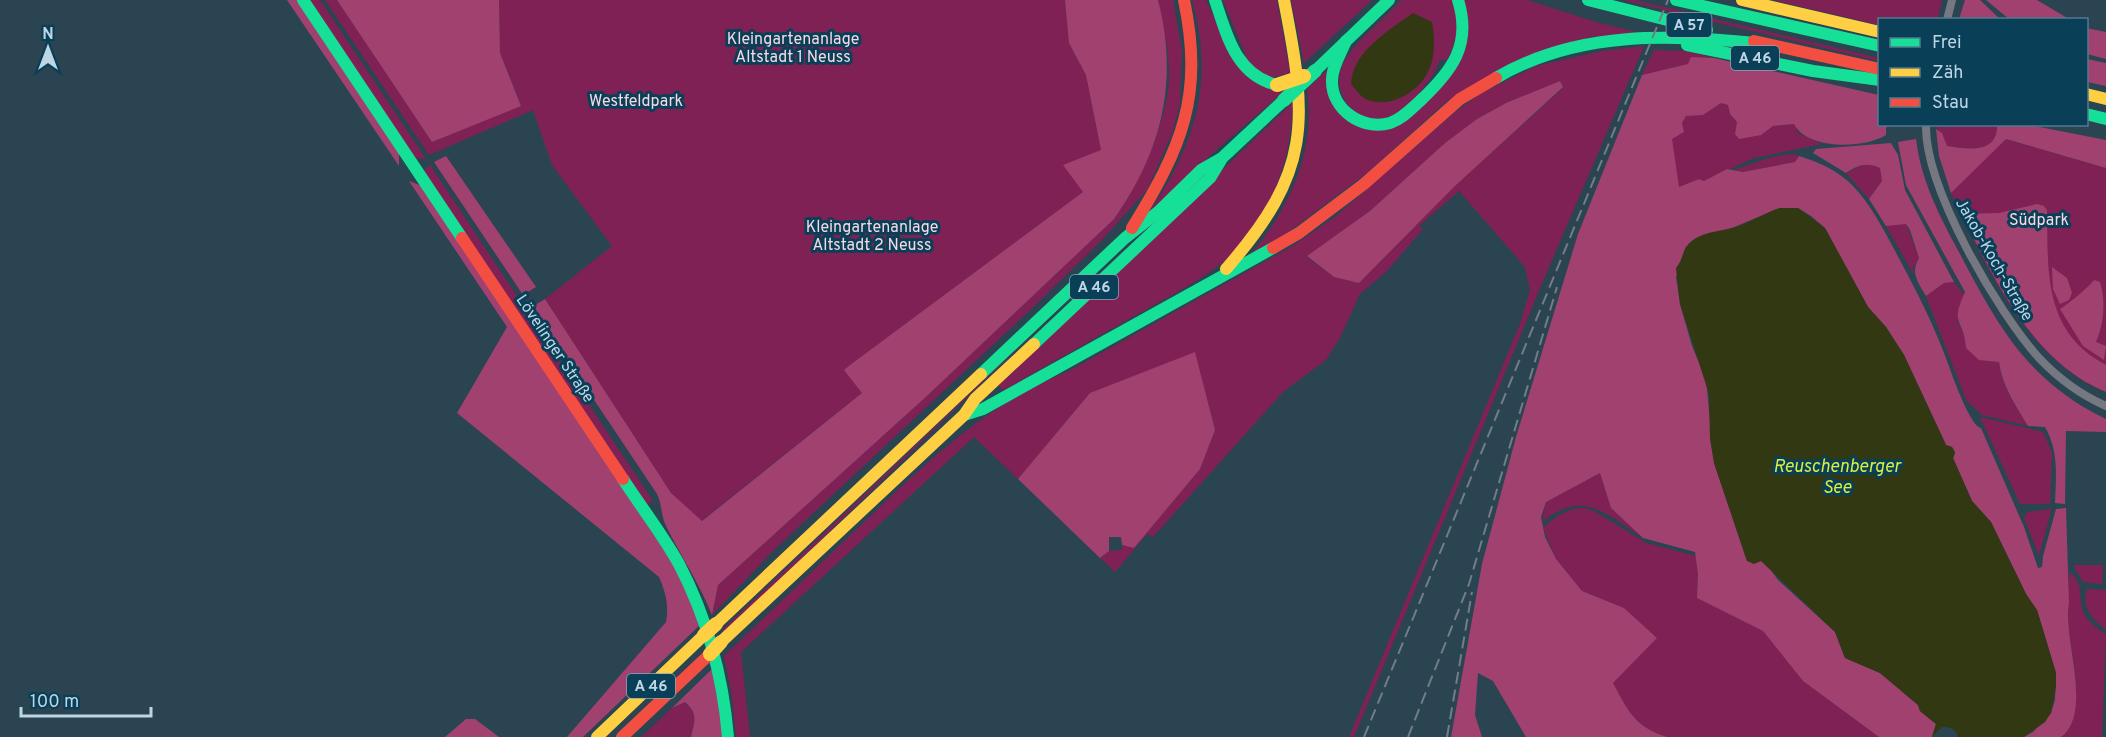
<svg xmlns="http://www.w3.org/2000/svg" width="2106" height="737" font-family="Overpass,sans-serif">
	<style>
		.green { fill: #802155; fill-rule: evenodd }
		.forest { fill: #a14170 }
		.water { fill: #313812 }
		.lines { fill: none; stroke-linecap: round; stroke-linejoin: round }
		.street { stroke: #757880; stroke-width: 8 }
		.fast { stroke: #16e098; stroke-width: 12 }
		.slow { stroke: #ffcf43; stroke-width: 12 }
		.jam { stroke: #f24e42; stroke-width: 12 }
		.rail { stroke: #747d86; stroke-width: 2; stroke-dasharray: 12 6; stroke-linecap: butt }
		.fast-bridge { stroke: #16e098; stroke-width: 14 }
		.slow-bridge { stroke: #ffcf43; stroke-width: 14 }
		.labels { text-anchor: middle; stroke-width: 6; stroke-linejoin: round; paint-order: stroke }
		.shield { fill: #0a3f58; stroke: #87a8bb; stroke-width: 1.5 }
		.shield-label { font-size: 15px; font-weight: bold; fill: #bdd5e5 }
		.park-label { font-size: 16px; fill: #f8d9e3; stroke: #0a3f58 }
		.street-label { font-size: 16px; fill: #bdd5e5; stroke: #0a3f58 }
		.water-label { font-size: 18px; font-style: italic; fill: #dbed3d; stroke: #0a3f58 }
	</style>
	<rect width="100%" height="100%" fill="#2a4452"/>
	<g class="green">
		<polygon points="308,0 320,0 426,159 414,158"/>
		<polygon points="325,0 337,0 432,142 521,105 500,53 499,0 1065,0 1069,43 1086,75 1101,150 1083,192 850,365 845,370 862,393 701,521 671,493 545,299 612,246 552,165 533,110 429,155"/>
		<path d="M1158 0H1173L1182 50 1180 103 1173 131 1147 190 1101 241 1029 311 774 550 712 615 718 585 928 395 1114 219C1140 182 1160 137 1168 92 1172 62 1164 29 1158 0Z"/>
		<path d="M1192 0H1206L1234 59 1287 89 1216 150 1146 217C1194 148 1216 84 1192 0Z"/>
		<polygon points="1223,0 1277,0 1290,73 1270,78 1250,66"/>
		<polygon points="1291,0 1372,0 1304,63"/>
		<path d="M1401 0H1453C1462 23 1457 39 1447 60H1440C1433 80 1403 118 1379 119 1347 119 1328 84 1347 57 1361 36 1384 20 1401 0Z"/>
		<path d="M1461 0H1527L1599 23 1645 34 1590 37 1448 100 1368 172 1283 236 1249 257C1289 209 1316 153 1307 89L1328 69 1331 99 1385 128 1452 73Z"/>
		<polygon points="1622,0 1634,0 1879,58 1879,61"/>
		<polygon points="1773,0 1942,0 1938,19 1880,20 1879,25"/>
		<path d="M1644 46 1543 281 1354 737H1349L1520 324 1530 290 1525 267 1459 191 1419 226 1423 229 1387 271 1360 294 1340 338 1325 361 1284 391 1153 537 1147 534 1115 572 1100 558 1109 551 1122 550V545L1134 548 1200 469 1215 430 1195 353 1090 393 1018 479 974 437 741 652 750 737H736L732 696 724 656C770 612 816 568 862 524 929 461 982 407 1069 371L1291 247 1335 217 1454 113 1480 94 1536 66 1603 51ZM1560 81 1563 88 1455 186 1359 283 1334 277 1307 257 1370 211 1445 143 1477 119 1506 103Z"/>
		<polygon points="1654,50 1687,51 1714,58 1642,75"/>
		<path d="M1293 102C1291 151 1280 189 1253 231 1225 271 1172 294 1131 318 1088 342 1046 366 1004 390L998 386Z"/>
		<polygon points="1721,103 1728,105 1730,114 1737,122 1735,134 1761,135 1773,126 1794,124 1798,133 1822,144 1754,158 1704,181 1699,179 1679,187 1671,139 1683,132 1682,123 1686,116 1703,115"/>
		<path d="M1936 125H1997C1998 155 1966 149 1947 146Z"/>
		<path d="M2005 139 2106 168V392C2026 360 1986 264 1951 193Z"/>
		<polygon points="1793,154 1799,156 1795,162 1743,172 1734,170 1772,157"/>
		<polygon points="1871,164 1880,168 1882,181 1869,199 1846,173 1860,166"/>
		<polygon points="430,165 653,501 646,504 426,176 425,169"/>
		<polygon points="1900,223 1906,224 1919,258 1913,267 1914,275 1886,226"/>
		<path d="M1954 282 1964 295 1957 321 1965 336 1966 348 1999 362C2001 386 2016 406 2028 426L1982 415 1966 400 1926 296 1944 283Z"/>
		<polygon points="1044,323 724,634 722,630"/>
		<polygon points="1980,417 2043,432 2052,453 2050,504 2020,504"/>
		<path d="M1600 473 1611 508 1643 538C1606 513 1582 489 1542 522L1546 502Z"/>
		<path d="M1584 508 1594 511 1646 543 1696 556 1698 574 1697 598 1763 631 1803 681 1879 737H1667C1635 727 1628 711 1613 683L1657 638 1624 608 1582 591 1556 559 1543 528C1555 517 1567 508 1584 508Z"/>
		<polygon points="2051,509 2051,511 2039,556 2024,518 2027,512"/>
		<polygon points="2073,565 2103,565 2102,584 2083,582"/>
		<path d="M2069 572C2086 583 2076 600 2085 615 2089 623 2099 629 2106 635L2102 737H2061C2089 715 2070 648 2067 619 2066 605 2069 587 2069 572Z"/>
		<path d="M2087 589 2106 590V630C2092 619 2081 607 2087 589Z"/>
		<path d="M685 702C698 713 695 721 691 737H641L672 708Z"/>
	</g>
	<g class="forest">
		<polygon points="287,0 298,0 399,152 399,166"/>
		<polygon points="337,0 499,0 500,53 521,106 432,142"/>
		<path d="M1065 0H1158C1179 81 1162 151 1114 219L928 395 718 585 712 615C699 583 681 556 666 526 661 516 662 504 657 494L532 307 545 299 671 493 702 521 862 393 844 370 850 365 1083 192 1063 165 1101 150 1086 75 1069 43Z"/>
		<polygon points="1965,0 1980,0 2000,19 1959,19"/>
		<polygon points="1986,0 2037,0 2069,19 2009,19"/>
		<polygon points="2086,28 2106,32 2106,59 2087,54"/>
		<path d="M1691 57 1714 58 1879 95 1880 124 1889 125 1886 128V135C1864 149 1807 150 1794 124L1773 126 1761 135 1739 139 1735 134 1737 122 1730 114 1728 105 1721 103 1703 115 1686 116 1682 123 1684 132 1672 139 1679 187 1699 179 1704 181 1727 169 1743 172 1795 162 1799 156C1819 162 1839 171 1854 187 1870 204 1883 228 1894 249 1915 288 1935 326 1950 369 1954 380 1971 427 1981 428L2024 527 2038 568 2042 567 2043 556 2056 509 2066 508 2069 603C2062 637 2094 712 2061 737H2024L2033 732 2051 713 2055 700 2056 673 2037 610 2026 594 1991 522 1972 501 1953 458 1955 452 1952 447 1946 445 1904 355 1886 327 1868 307 1825 228 1811 216 1798 208H1780L1686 247 1676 277 1680 304 1692 346 1706 379 1714 463 1747 561H1761L1768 566 1778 580 1835 632 1845 658 1880 673 1918 705 1920 711 1936 724 1932 737H1879L1803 681 1763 631 1697 598 1698 574 1695 552 1643 538 1611 508 1600 473 1546 502 1541 517 1545 537 1556 559 1582 591 1624 608 1657 638 1613 683C1628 711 1635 727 1667 737H1526L1493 681 1478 673 1475 715 1482 737H1451L1482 564 1516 437 1578 234 1642 75 1688 64Z"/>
		<polygon points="2087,59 2106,63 2106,86 2087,82"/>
		<polygon points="1560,81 1563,87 1455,186 1359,283 1334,277 1307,256 1370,211 1445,143 1477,119 1506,103"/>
		<path d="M1997 125H2030L2106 140V168L2006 139 1951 193 1939 156 1936 129 1942 133 1947 146C1966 149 1998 155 1997 125Z"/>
		<path d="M1916 139C1921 181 1940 217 1960 254 1999 328 2028 381 2106 419V432L2066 431 2065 504 2055 503C2056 476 2059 451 2045 427L2028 426C2016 406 2002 386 1999 362L1979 360 1966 348C1964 317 1949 327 1965 292L1906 185 1898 142Z"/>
		<path d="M1891 143 1898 155 1905 190 1954 282 1944 283 1926 296C1918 282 1910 273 1919 258L1910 230 1906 224 1886 226 1869 199 1882 181 1880 168C1867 162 1858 165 1846 173L1813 153 1816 149Z"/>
		<polygon points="446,156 536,287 523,295 434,162"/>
		<path d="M409 181 422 186 674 565 701 624 583 737H567L666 622C669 606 666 593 659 577L457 413 507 327Z"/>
		<path d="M2037 204 2044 206 2047 210C2048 272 2043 332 2106 365V392C2034 363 1994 280 1962 214L1999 213Z"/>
		<polygon points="2052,267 2067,278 2072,293 2069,300 2060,304 2053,289"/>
		<path d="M2094 280 2100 282C2106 301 2104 323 2096 342L2106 346 2104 360 2083 346 2060 309C2066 306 2090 286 2094 280Z"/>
		<polygon points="1195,352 1215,430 1200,469 1134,548 1122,545 1121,537 1109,537 1109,551 1100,558 1018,479 1090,393"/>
		<path d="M714 667 724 737H691C695 721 698 713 685 702L672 708Z"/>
		<polygon points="466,719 475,719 499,737 445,737"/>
	</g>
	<g class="water">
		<path d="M1413 13 1432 22C1435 39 1436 61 1425 77 1414 95 1384 110 1364 98 1359 95 1355 88 1351 84 1353 51 1388 31 1413 13Z"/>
		<path d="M1780 208H1798L1825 228 1868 307 1886 327 1904 355 1946 445 1952 447 1955 453 1953 458 1972 501 1991 522 2026 594 2037 610 2056 673V687L2051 713 2045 722 2024 737H1958C1956 729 1951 727 1942 727L1932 737 1936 724 1920 711 1918 705 1880 673 1845 658 1835 632 1761 561 1754 564 1747 561 1714 463 1710 439 1709 394 1680 304 1676 268C1682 261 1682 254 1686 247 1700 228 1728 233 1746 223 1758 218 1767 212 1780 208Z"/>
	</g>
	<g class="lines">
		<g class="street">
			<polyline points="1947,20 1952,0"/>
			<path d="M1926 124C1924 187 1997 311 2039 358 2058 378 2081 395 2106 406"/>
		</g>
		<g class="fast">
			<polyline points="303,0 462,238"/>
			<path d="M1215 0C1227 36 1236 75 1277 85"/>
			<polyline points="1588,0 1707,30"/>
			<polyline points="1676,0 1880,46"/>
			<path d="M1346 41C1341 53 1332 67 1332 80 1331 110 1363 131 1390 123 1402 119 1411 109 1420 101 1452 71 1472 45 1458 0"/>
			<polyline points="1687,45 1813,71 1880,80"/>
			<polyline points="1315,71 1389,0"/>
			<path d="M1496 78C1577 30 1673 34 1763 44"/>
			<polyline points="2086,114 2106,119"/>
			<polyline points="1034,344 1210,178 1221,160"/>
			<polyline points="981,374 1125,238 1158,212 1201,170 1222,158 1284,100"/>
			<polyline points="964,415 983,409 1273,248"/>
			<path d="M623 479C641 507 663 535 679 564 707 618 723 677 728 737"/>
		</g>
		<g class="slow">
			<polyline points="1742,0 1880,32"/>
			<polyline points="2086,94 2106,99"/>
			<path d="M1226 269C1312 171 1308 122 1284 0"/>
			<polyline points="716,624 981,374"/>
			<polyline points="721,642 964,415 975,399 1034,344"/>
			<polyline points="597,737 704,635"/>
		</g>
		<g class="jam">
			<polyline points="1754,41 1880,69"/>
			<path d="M1132 228C1182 147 1204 96 1184 0"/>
			<polyline points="462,238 623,479"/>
			<polyline points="1273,248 1299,233 1364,184 1460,99 1496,78"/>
			<polyline points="622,737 710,654"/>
		</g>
		<g class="rail">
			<polyline points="1364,737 1668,0"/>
			<polyline points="1408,737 1469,584 1557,287"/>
			<polyline points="1447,737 1472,592"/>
		</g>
		<polyline class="fast-bridge" points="1284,100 1315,71"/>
		<g class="slow-bridge">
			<polyline points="1277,85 1304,76"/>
			<polyline points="704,635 716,624"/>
			<polyline points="710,654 721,642"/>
		</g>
	</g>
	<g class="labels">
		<g class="shield">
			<rect x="1666.5" y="13" width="45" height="24" rx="4.5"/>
			<rect x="1731" y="46" width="48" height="24" rx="4.5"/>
			<rect x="1070" y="275" width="48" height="24" rx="4.5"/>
			<rect x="627" y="674" width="48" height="24" rx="4.5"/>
		</g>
		<g class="shield-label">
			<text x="1689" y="30">A 57</text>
			<text x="1755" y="63">A 46</text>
			<text x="1094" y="292">A 46</text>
			<text x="651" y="691">A 46</text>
		</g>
		<g class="park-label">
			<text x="793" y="44">Kleingartenanlage<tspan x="793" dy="18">Altstadt 1 Neuss</tspan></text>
			<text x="636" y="106">Westfeldpark</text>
			<text x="2039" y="225">Südpark</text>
			<text x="872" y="232">Kleingartenanlage<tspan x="872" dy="18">Altstadt 2 Neuss</tspan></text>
		</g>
		<g class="street-label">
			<text transform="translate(1995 259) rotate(60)" y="6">Jakob-Koch-Straße</text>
			<text transform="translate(556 348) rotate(56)" y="6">Lövelinger Straße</text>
		</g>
		<g class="water-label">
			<text x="1837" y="472">Reuschenberger<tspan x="1837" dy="21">See</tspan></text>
		</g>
	</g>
	<rect x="1878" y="18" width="210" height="108" fill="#0a3f58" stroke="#527b90" stroke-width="1.5"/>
	<rect x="1890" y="38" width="30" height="9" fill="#16e098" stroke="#527b90" stroke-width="1.5"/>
	<text x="1932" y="48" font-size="18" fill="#bdd5e5">Frei</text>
	<rect x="1890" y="68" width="30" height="9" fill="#ffcf43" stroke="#527b90" stroke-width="1.5"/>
	<text x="1932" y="78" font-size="18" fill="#bdd5e5">Zäh</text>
	<rect x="1890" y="98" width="30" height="9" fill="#f24e42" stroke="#527b90" stroke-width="1.5"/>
	<text x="1932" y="108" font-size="18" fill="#bdd5e5">Stau</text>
	<g transform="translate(48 48)" stroke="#0a3f58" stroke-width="4.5" paint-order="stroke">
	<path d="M0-4.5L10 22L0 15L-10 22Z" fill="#bdd5e5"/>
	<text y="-9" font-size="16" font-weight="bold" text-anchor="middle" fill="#bdd5e5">N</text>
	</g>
	<path d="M21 707v9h130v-9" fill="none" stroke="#bdd5e5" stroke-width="3"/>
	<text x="30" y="707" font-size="18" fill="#bdd5e5" stroke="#0a3f58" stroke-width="4.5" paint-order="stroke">100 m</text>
</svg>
